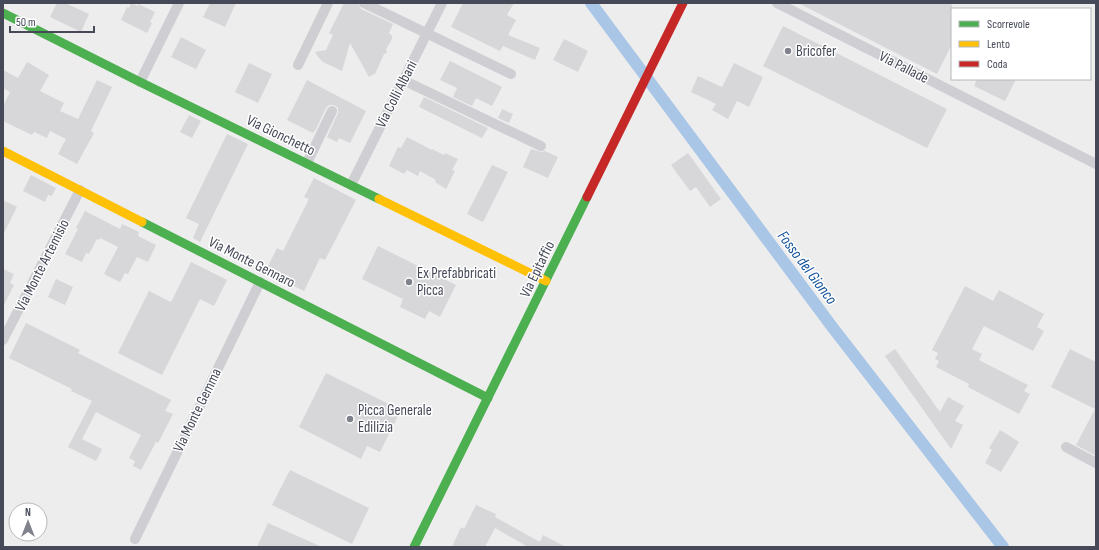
<svg xmlns="http://www.w3.org/2000/svg" width="1099" height="550" font-family="'Sofia Sans Condensed',sans-serif">
	<style>
		.lines { fill: none; stroke-linecap: round; stroke-linejoin: round }
		.canal { stroke: #a9c6e7; stroke-width: 12 }
		.building { fill: #d7d6d9 }
		.street { stroke: #ceced3; stroke-width: 10 }
		.fast { stroke: #4caf50; stroke-width: 9 }
		.slow { stroke: #ffc107; stroke-width: 9 }
		.jam { stroke: #c62828; stroke-width: 9 }
		.poi-dot { fill: #81838c; stroke: #fff; stroke-width: 1.5 }
		.labels { text-anchor: middle; stroke-width: 3; stroke-linejoin: round; paint-order: stroke }
		.poi-label { font-size: 15px; fill: #464a58; stroke: #fff; text-anchor: start }
		.street-label { font-size: 15px; fill: #464a58; stroke: #fff }
		.water-label { font-size: 16px; font-style: italic; fill: #16549b; stroke: #fff }
	</style>
	<rect width="100%" height="100%" fill="#eeeded"/>
	<g class="lines">
		<polyline class="canal" points="591,3 833,328 1003,547"/>
	</g>
	<g class="building">
		<polygon points="57,3 65,3 89,14 81,32 50,17"/>
		<polygon points="131,3 138,6 138,4 155,12 150,22 152,23 147,33 121,20 127,7 129,8"/>
		<polygon points="210,3 236,3 225,27 203,17"/>
		<polygon points="344,3 358,3 361,9 393,24 389,33 392,36 392,39 386,49 387,53 384,54 375,74 372,75 369,77 350,43 342,71 323,62 319,58 315,52 326,50 333,35 329,33"/>
		<polygon points="463,3 514,3 507,15 516,20 508,35 540,48 535,60 503,46 500,51 451,27"/>
		<polygon points="798,3 952,3 952,44 937,74"/>
		<polygon points="783,26 947,109 927,148 763,66"/>
		<polygon points="181,37 206,50 196,69 171,57"/>
		<polygon points="564,39 588,51 578,72 553,60"/>
		<polygon points="450,61 502,87 492,106 476,98 472,106 453,97 457,88 440,80"/>
		<polygon points="27,62 49,75 40,91 64,103 60,111 78,119 97,80 112,87 91,131 94,133 77,164 58,154 66,139 50,131 47,138 34,132 32,135 3,121 3,106 10,92 3,88 3,70 18,78"/>
		<polygon points="249,63 272,74 258,103 235,92"/>
		<polygon points="734,63 763,77 749,107 737,101 728,119 712,110 716,104 691,92 698,76 722,87"/>
		<polygon points="977,79 1016,79 1005,101 974,86"/>
		<polygon points="307,80 366,111 350,143 339,138 337,142 327,137 338,113 338,108 334,105 329,105 326,108 315,131 314,131 313,133 287,120"/>
		<polygon points="424,97 488,128 482,138 419,107"/>
		<polygon points="502,109 513,114 509,123 498,118"/>
		<polygon points="189,115 201,121 192,138 180,132"/>
		<polygon points="227,134 248,144 200,242 193,238 199,224 186,218"/>
		<polygon points="407,137 432,150 432,149 444,155 445,153 458,159 452,170 455,171 446,189 435,182 436,180 420,171 418,176 407,170 404,174 389,166 398,147 401,148"/>
		<polygon points="531,149 541,152 545,151 558,157 548,178 523,167"/>
		<polygon points="688,153 721,199 710,207 696,187 690,191 671,165"/>
		<polygon points="492,165 508,172 483,222 467,214"/>
		<polygon points="31,175 56,188 52,196 48,195 45,202 23,191"/>
		<polygon points="314,178 356,200 325,260 320,258 304,291 265,272 277,248 283,251 309,199 304,197"/>
		<polygon points="3,200 17,207 3,235"/>
		<polygon points="85,211 120,229 122,224 139,232 138,236 156,245 148,262 137,257 128,274 125,273 120,282 104,274 118,247 100,238 99,240 97,239 89,254 86,253 82,262 65,254 78,229 76,228"/>
		<polygon points="378,246 456,285 440,317 429,311 425,319 400,307 403,299 362,279"/>
		<polygon points="191,262 227,280 214,306 200,299 162,375 118,353 149,291 171,302"/>
		<polygon points="3,269 14,274 10,283 14,285 3,307"/>
		<polygon points="56,279 73,287 65,305 48,297"/>
		<polygon points="965,286 993,301 999,290 1044,314 1037,327 1044,331 1033,351 984,326 972,349 982,354 979,360 1028,385 1024,391 1030,394 1019,414 968,387 969,384 936,367 939,361 935,359 938,353 932,350"/>
		<polygon points="26,323 80,350 78,353 171,400 165,411 173,414 158,443 156,442 141,470 133,466 135,461 129,458 141,435 96,412 82,439 102,449 96,461 68,447 92,401 71,391 72,389 9,358"/>
		<polygon points="895,349 940,412 948,397 964,406 955,421 963,425 951,449 885,356"/>
		<polygon points="1070,349 1096,362 1096,456 1076,445 1095,409 1051,387"/>
		<polygon points="326,373 401,410 380,452 367,446 361,459 299,427"/>
		<polygon points="1000,430 1019,442 1001,472 985,463 992,450 989,448"/>
		<polygon points="290,470 369,508 352,544 272,505"/>
		<polygon points="476,505 496,514 495,517 540,542 543,535 566,547 528,547 495,528 485,547 452,547 461,527 464,529"/>
		<polygon points="268,523 322,547 257,547"/>
	</g>
	<g class="lines">
		<g class="street">
			<polyline points="364,3 511,74"/>
			<polyline points="777,3 1096,164"/>
			<polyline points="298,65 328,3"/>
			<polyline points="403,80 541,146"/>
			<polyline points="140,82 179,3"/>
			<polyline points="307,163 332,111"/>
			<polyline points="351,185 442,3"/>
			<polyline points="3,340 80,190"/>
			<polyline points="1066,447 1096,463"/>
			<polyline points="135,539 260,282"/>
		</g>
		<g class="fast">
			<polyline points="3,13 140,82 379,199"/>
			<polyline points="142,222 488,398"/>
			<polyline points="414,547 587,197"/>
		</g>
		<g class="slow">
			<polyline points="3,151 142,222"/>
			<polyline points="379,199 546,281"/>
		</g>
		<polyline class="jam" points="587,197 683,3"/>
	</g>
	<g class="poi-dot">
		<circle cx="788" cy="51" r="4"/>
		<circle cx="409" cy="282" r="4"/>
		<circle cx="350" cy="419" r="4"/>
	</g>
	<g class="labels">
		<g class="poi-label">
			<text x="796" y="56">Bricofer</text>
			<text x="417" y="278">Ex Prefabbricati<tspan x="417" dy="17">Picca</tspan></text>
			<text x="358" y="415">Picca Generale<tspan x="358" dy="17">Edilizia</tspan></text>
		</g>
		<g class="street-label">
			<text transform="translate(904 67) rotate(27)" y="5">Via Pallade</text>
			<text transform="translate(396 94) rotate(-63)" y="5">Via Colli Albani</text>
			<text transform="translate(281 135) rotate(26)" y="5">Via Gionchetto</text>
			<text transform="translate(252 262) rotate(27)" y="5">Via Monte Gennaro</text>
			<text transform="translate(42 265) rotate(-63)" y="5">Via Monte Artemisio</text>
			<text transform="translate(537 269) rotate(-64)" y="5">Via Epitaffio</text>
			<text transform="translate(197 410) rotate(-64)" y="5">Via Monte Gemma</text>
		</g>
		<g class="water-label">
			<text transform="translate(808 267) rotate(53)" y="6">Fosso del Gionco</text>
		</g>
	</g>
	<rect width="1099" height="550" fill="none" stroke="#464a58" stroke-width="8"/>
	<rect x="951" y="8" width="140" height="72" fill="#ffffff" stroke="#b5b7bc"/>
	<rect x="959" y="21" width="20" height="6" fill="#4caf50" stroke="#b5b7bc"/>
	<text x="987" y="28" font-size="12" fill="#464a58">Scorrevole</text>
	<rect x="959" y="41" width="20" height="6" fill="#ffc107" stroke="#b5b7bc"/>
	<text x="987" y="48" font-size="12" fill="#464a58">Lento</text>
	<rect x="959" y="61" width="20" height="6" fill="#c62828" stroke="#b5b7bc"/>
	<text x="987" y="68" font-size="12" fill="#464a58">Coda</text>
	<g transform="translate(28 522)"><circle r="19" fill="#ffffff" stroke="#b5b7bc"/>
	<path d="M0-3L7 15L0 10L-7 15Z" fill="#81838c"/>
	<text y="-6" font-size="11" font-weight="bold" text-anchor="middle" fill="#464a58">N</text>
	</g>
	<path d="M10 26v6h84v-6" fill="none" stroke="#464a58" stroke-width="2"/>
	<text x="16" y="26" font-size="12" fill="#464a58" stroke="#ffffff" stroke-width="3" paint-order="stroke">50 m</text>
</svg>
